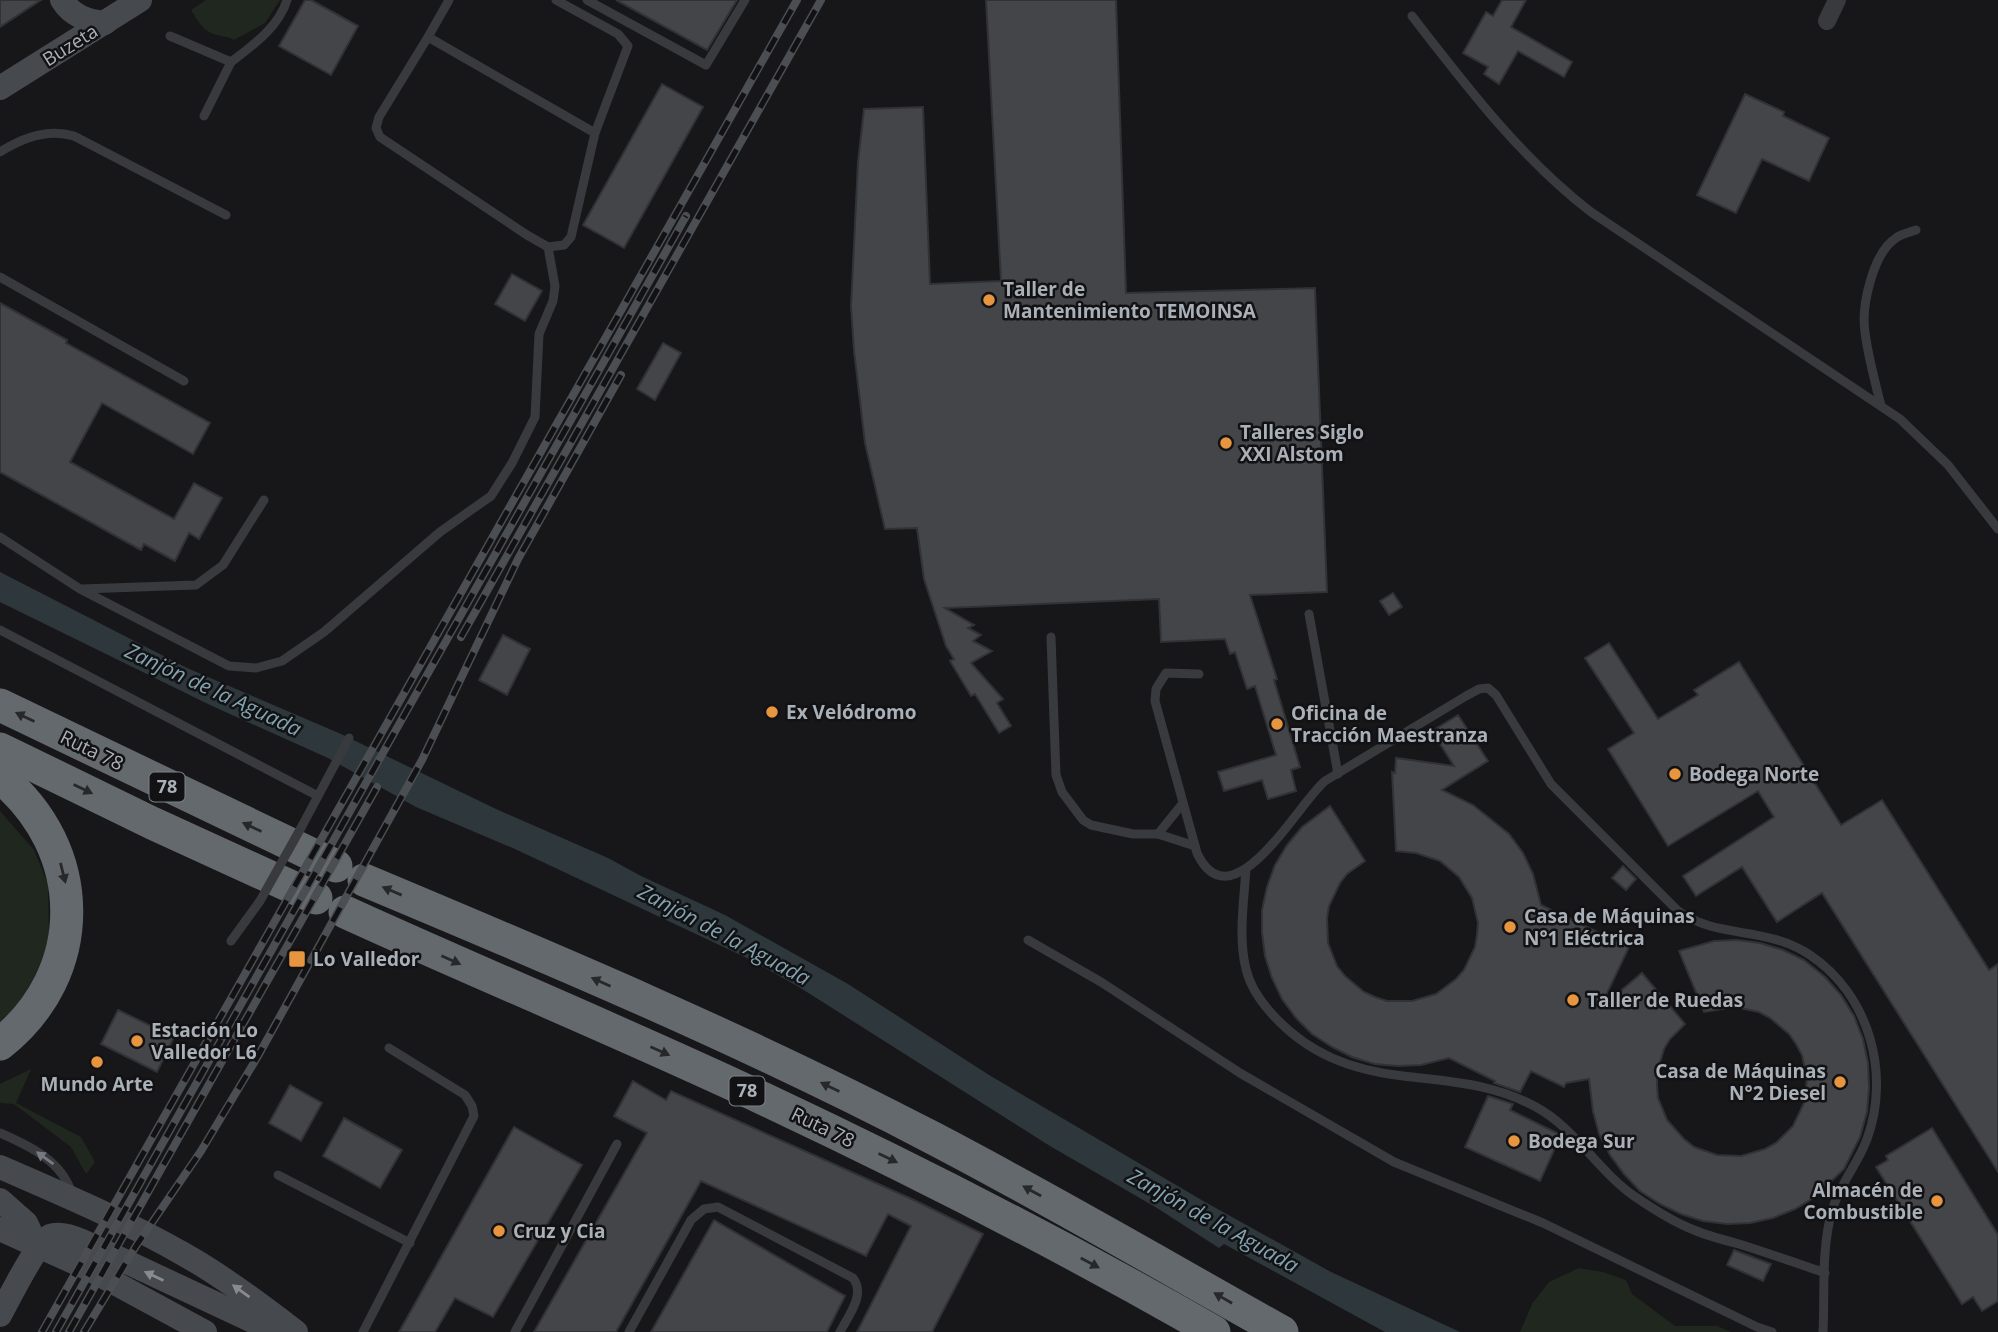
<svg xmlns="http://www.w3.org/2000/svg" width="1998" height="1332" font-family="'Open Sans',sans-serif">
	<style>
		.green { fill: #1f271f }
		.water { fill: #2e383c }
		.building { fill: #444549; stroke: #313235; stroke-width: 2 }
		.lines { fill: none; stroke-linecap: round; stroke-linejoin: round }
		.lane { stroke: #383a3e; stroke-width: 9 }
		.street { stroke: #383a3e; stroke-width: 18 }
		.secondary { stroke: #46494d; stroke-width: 24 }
		.highway { stroke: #64696e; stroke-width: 33 }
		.rail-casing { stroke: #4b4e52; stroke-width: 8 }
		.rail { stroke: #121214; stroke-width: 5; stroke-dasharray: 16; stroke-linecap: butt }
		.lane-bridge { stroke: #383a3e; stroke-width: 9 }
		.oneway { fill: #26282a }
		.oneway2 { fill: #777b81 }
		.oneway3 { fill: #878c93 }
		.poi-dot { fill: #e8953f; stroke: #121214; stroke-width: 2.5 }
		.labels { text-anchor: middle; stroke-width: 5; stroke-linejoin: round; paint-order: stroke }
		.shield { fill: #121214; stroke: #7c8187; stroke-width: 2 }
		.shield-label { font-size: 18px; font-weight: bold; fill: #aab0b8 }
		.street-label { font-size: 19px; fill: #aab0b8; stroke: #121214 }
		.poi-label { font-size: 19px; font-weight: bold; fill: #aab0b8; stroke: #121214; text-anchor: start }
		.water-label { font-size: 21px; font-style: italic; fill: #83a3b1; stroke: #121214 }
	</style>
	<rect width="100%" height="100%" fill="#171719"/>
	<g class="green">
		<path d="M206 0H280L265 23 234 40C227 36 224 37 217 35 203 32 198 21 191 10Z"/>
		<polygon points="0,811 34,850 48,884 49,940 40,974 0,1031"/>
		<polygon points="31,1069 16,1103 81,1137 95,1162 86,1174 71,1147 14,1104 0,1103 0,1084"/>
		<polygon points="1579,1268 1603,1272 1626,1280 1632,1294 1675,1326 1717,1326 1731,1332 1520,1332 1532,1304 1549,1282"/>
	</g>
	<polygon class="water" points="0,572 187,668 341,734 496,809 608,858 641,876 725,915 848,984 989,1075 1205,1202 1331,1272 1460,1332 1385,1332 1224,1244 1219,1248 1157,1208 1050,1146 799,987 747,958 515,849 416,807 328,758 210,705 0,602"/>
	<g class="building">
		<polygon points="0,0 41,0 0,27"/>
		<polygon points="305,0 311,0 358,26 331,75 279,46"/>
		<polygon points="616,0 737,0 707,50"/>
		<polygon points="986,0 1116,0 1126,293 1315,288 1327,592 1250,595 1277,679 1274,680 1300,767 1291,770 1296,791 1268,799 1262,780 1224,791 1218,772 1276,755 1255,686 1247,689 1235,652 1230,654 1225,639 1161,642 1159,599 945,608 974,625 968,628 981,635 973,641 992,651 971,663 1003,699 997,703 1011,726 999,733 975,694 971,696 950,661 954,659 946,646 924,579 917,528 885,529 865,443 854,351 851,306 858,162 864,109 923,107 930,284 1001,281"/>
		<polygon points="1502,0 1526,0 1511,27 1572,62 1564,77 1518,51 1499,84 1484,74 1488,67 1463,53 1486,12 1493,16"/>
		<polygon points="662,84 703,107 624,248 583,225"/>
		<polygon points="1745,94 1784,112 1783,116 1829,138 1809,181 1762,159 1736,213 1697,195"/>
		<polygon points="512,274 542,291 525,321 495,304"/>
		<polygon points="0,303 67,340 66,343 210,423 193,454 102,403 70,462 174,519 194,483 222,498 199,539 189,533 175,561 144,544 141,550 0,472"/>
		<polygon points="663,343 681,353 655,400 637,389"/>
		<polygon points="1393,593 1402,607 1389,615 1380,601"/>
		<polygon points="503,635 530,649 507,695 479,680"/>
		<polygon points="1609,643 1658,719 1698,695 1694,690 1739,662 1841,825 1882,800 1989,970 1998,964 1998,1172 1822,893 1777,922 1742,867 1696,896 1683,876 1774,817 1758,791 1668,846 1608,749 1634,733 1585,658"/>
		<polygon points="1458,715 1488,761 1442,790 1473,805 1509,834 1523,853 1533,874 1541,905 1629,947 1600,1008 1642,973 1685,1024 1670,1039 1664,1049 1657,1073 1657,1085 1658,1098 1667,1120 1684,1139 1694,1147 1717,1155 1741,1156 1765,1149 1776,1143 1793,1126 1804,1103 1807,1079 1802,1055 1796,1044 1789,1034 1770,1018 1759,1012 1735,1007 1704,1012 1679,951 1714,941 1737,940 1760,943 1783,950 1804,960 1825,977 1841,995 1854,1016 1863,1039 1868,1063 1869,1088 1867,1112 1860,1137 1844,1169 1815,1197 1795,1209 1773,1218 1750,1223 1727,1224 1703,1221 1681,1214 1660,1204 1640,1191 1624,1174 1610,1155 1599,1134 1593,1111 1589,1079 1566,1083 1564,1087 1531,1071 1520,1092 1494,1083 1495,1081 1449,1058 1421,1065 1398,1066 1375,1064 1352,1057 1332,1047 1312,1034 1296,1018 1282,999 1272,978 1265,956 1262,933 1262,910 1267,887 1275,865 1287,845 1302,827 1330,806 1365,861 1347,874 1340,883 1329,906 1327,918 1328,943 1337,966 1345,976 1364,992 1375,997 1387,1001 1412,1001 1436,994 1456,979 1464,970 1475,947 1477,935 1478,923 1472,898 1459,877 1440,861 1416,853 1396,851 1392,772 1395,773 1396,758 1454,766 1432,731"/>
		<polygon points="1623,866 1636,879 1626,890 1612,878"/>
		<polygon points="118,1010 174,1037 157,1072 101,1044"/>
		<polygon points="633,1081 666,1100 671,1091 914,1200 983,1234 932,1332 857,1332 911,1226 888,1214 866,1256 701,1181 616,1332 534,1332 647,1133 614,1116"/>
		<polygon points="290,1085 322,1103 301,1141 269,1123"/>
		<polygon points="1488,1096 1513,1104 1510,1110 1561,1135 1540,1181 1465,1147"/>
		<polygon points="344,1118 402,1150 380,1188 323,1156"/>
		<polygon points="514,1127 582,1165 493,1317 455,1298 435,1332 399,1332"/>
		<polygon points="1932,1128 1998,1235 1998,1301 1982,1311 1973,1297 1962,1304 1876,1167 1888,1160 1886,1156"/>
		<polygon points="714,1220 845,1296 827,1332 651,1332"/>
		<polygon points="1734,1250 1771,1264 1763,1281 1727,1265"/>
	</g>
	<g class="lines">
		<g class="lane">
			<polyline points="449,0 428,37 595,133"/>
			<polyline points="587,0 706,65 745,0"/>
			<path d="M1412 16C1467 87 1520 157 1591 212L1900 419 1948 465 1998 529"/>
			<path d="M170 36 231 62C252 46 279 27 287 0"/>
			<polyline points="204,116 231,62"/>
			<path d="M0 152C22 138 48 128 74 136L226 215"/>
			<polyline points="548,247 564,245 571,237 595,133 628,46 618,34 556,0"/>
			<polyline points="0,277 184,381"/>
			<path d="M1881 406C1875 381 1868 357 1865 332 1861 306 1873 253 1896 238 1901 234 1910 232 1916 230"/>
			<polyline points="0,537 80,589 229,666 256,668 282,661 324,632 440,532 491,496 512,463 535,417 539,334 553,301 555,286 548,247 527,235 380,137 376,128 379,117 428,37"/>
			<polyline points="82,589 196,585 223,565 264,500"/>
			<polyline points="1309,614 1338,774"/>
			<polyline points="0,630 318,796"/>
			<polyline points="1051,637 1056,775 1062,792 1083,820 1091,825 1133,834 1158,834 1195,846"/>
			<path d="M1199 674 1166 673 1156 689 1155 701 1197 853C1232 927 1299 802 1325 781L1466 696 1479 689 1488 688 1496 695 1551 784 1677 910C1717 940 1765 925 1810 955 1869 995 1891 1073 1867 1139 1858 1164 1839 1185 1832 1211 1821 1249 1825 1292 1823 1332"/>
			<polyline points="302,826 349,738"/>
			<polyline points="1158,834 1183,803"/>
			<path d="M1246 869C1244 900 1238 938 1246 969 1250 986 1261 1002 1272 1014 1308 1054 1351 1070 1403 1076 1451 1082 1492 1083 1536 1107 1575 1128 1598 1171 1634 1196 1653 1209 1673 1222 1694 1230 1708 1236 1724 1240 1739 1244 1768 1253 1796 1263 1825 1273"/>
			<polyline points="1028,940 1101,982 1240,1073 1394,1162 1543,1223 1757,1327 1772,1332"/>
			<polyline points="231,941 260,901"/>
			<path d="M0 1133C30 1146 62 1161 72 1194"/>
			<polyline points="278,1175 410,1243"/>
			<polyline points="363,1332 474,1116 472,1106 465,1095 389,1048"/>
			<polyline points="515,1332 617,1144"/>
			<path d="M629 1332 691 1220 704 1209 718 1207 853 1278C866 1295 848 1316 840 1332"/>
		</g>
		<polyline class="street" points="1827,21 1837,0"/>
		<g class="secondary">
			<path d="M62 0C72 16 87 21 105 23"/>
			<polyline points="0,88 140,0"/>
			<path d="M0 1167C62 1194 126 1221 185 1255 224 1277 260 1304 296 1332"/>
			<polyline points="0,1200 26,1223 38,1248"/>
			<polyline points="0,1229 87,1268 205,1332"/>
			<path d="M0 1315C9 1299 36 1243 50 1236 60 1232 73 1237 82 1241L276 1332"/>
		</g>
		<g class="highway">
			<polyline points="0,705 336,866"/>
			<polyline points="0,749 152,823 316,898"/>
			<path d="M0 777C88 849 90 973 0 1044"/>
			<path d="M364 880C555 960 747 1041 931 1137 1050 1199 1166 1267 1282 1332"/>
			<path d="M345 912C483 975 624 1033 762 1098 915 1170 1066 1247 1214 1332"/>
		</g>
		<defs>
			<g id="rail">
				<polyline points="461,637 821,0"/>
				<polyline points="42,1332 797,0"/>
				<polyline points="56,1332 686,216"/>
				<polyline points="69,1332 377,787"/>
				<polyline points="84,1332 136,1246 201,1151 258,1056 422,760 518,559 621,375"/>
			</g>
		</defs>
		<use href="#rail" class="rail-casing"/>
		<use href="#rail" class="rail"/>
		<polyline class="lane-bridge" points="260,901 302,826"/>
	</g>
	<defs><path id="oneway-solid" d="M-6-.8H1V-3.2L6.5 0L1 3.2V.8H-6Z" transform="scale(1.75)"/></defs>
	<g class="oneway">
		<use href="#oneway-solid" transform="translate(25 717) rotate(-154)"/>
		<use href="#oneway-solid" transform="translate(83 789) rotate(26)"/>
		<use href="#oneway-solid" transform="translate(252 827) rotate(-155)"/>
		<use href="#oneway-solid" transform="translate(63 873) rotate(76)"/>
		<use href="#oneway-solid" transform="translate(392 891) rotate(-157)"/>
		<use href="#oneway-solid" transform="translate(451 960) rotate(24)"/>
		<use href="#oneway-solid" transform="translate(601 982) rotate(-156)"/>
		<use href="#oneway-solid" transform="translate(660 1051) rotate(24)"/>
		<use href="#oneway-solid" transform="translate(830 1087) rotate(-154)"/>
		<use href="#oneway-solid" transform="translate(888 1158) rotate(26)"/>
		<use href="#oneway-solid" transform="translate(1032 1191) rotate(-151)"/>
		<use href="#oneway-solid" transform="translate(1090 1263) rotate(28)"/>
		<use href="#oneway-solid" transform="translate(1223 1298) rotate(-150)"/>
	</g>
	<use class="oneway2" href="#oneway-solid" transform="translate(45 1158) rotate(-144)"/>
	<g class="oneway3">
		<use href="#oneway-solid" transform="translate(154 1276) rotate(-155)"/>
		<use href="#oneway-solid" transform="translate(241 1291) rotate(-144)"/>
	</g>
	<g class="poi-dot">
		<circle cx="989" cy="300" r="7"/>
		<circle cx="1226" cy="443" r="7"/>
		<circle cx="772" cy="712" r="7"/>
		<circle cx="1277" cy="724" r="7"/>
		<circle cx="1675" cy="774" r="7"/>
		<circle cx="1510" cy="927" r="7"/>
		<rect x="288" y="950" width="18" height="18" rx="3.5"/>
		<circle cx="1573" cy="1000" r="7"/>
		<circle cx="137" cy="1041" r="7"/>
		<circle cx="97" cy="1062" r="7"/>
		<circle cx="1840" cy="1082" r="7"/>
		<circle cx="1514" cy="1141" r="7"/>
		<circle cx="1937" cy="1201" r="7"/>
		<circle cx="499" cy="1231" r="7"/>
	</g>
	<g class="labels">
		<g class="shield">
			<rect x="149.5" y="772.5" width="35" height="29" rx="5"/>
			<rect x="729.5" y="1076.5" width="35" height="29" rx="5"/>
		</g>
		<g class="shield-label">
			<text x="167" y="793">78</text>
			<text x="747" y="1097">78</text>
		</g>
		<g class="street-label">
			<text transform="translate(70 45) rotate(-32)" y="7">Buzeta</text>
			<text transform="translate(92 750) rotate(26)" y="7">Ruta 78</text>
			<text transform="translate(823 1127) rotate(26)" y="7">Ruta 78</text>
		</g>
		<g class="poi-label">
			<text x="1003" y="296">Taller de<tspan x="1003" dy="22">Mantenimiento TEMOINSA</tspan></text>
			<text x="1240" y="439">Talleres Siglo<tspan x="1240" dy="22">XXI Alstom</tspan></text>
			<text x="786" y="719">Ex Velódromo</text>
			<text x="1291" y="720">Oficina de<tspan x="1291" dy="22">Tracción Maestranza</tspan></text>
			<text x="1689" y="781">Bodega Norte</text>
			<text x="1524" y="923">Casa de Máquinas<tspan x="1524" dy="22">N°1 Eléctrica</tspan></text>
			<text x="313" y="966">Lo Valledor</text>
			<text x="1587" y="1007">Taller de Ruedas</text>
			<text x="151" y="1037">Estación Lo<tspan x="151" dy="22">Valledor L6</tspan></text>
			<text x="1826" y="1078" text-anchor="end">Casa de Máquinas<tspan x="1826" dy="22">N°2 Diesel</tspan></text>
			<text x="97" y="1091" text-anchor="middle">Mundo Arte</text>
			<text x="1528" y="1148">Bodega Sur</text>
			<text x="1923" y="1197" text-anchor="end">Almacén de<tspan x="1923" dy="22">Combustible</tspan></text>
			<text x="513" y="1238">Cruz y Cia</text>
		</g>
		<g class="water-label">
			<text transform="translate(213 690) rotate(25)" y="7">Zanjón de la Aguada</text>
			<text transform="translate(724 935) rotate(28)" y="7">Zanjón de la Aguada</text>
			<text transform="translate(1213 1221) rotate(29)" y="7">Zanjón de la Aguada</text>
		</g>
	</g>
</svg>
